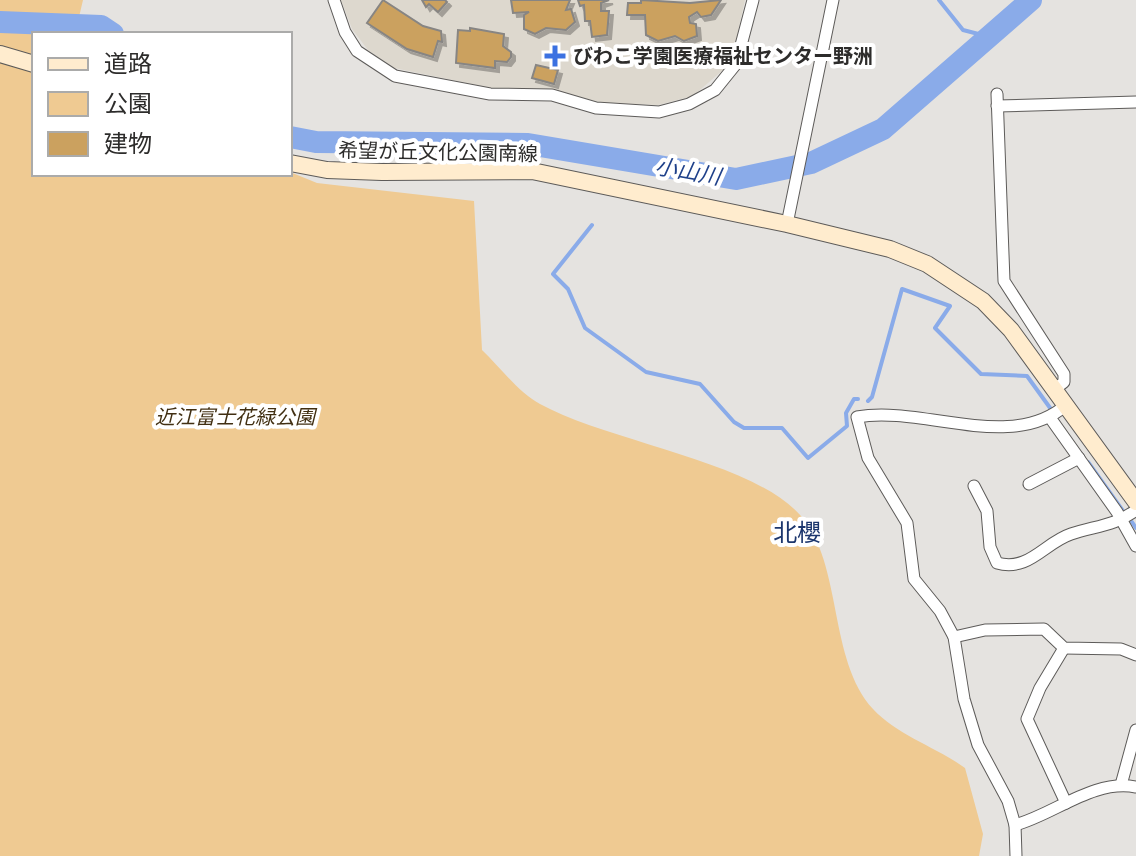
<svg xmlns="http://www.w3.org/2000/svg" width="1136" height="856" font-family="'Noto Serif','Noto Sans JP',serif">
	<style>
		.built { fill: #ddd8ce }
		.green { fill: #efca92 }
		.lines { fill: none; stroke-linecap: round; stroke-linejoin: round }
		.stream { stroke: #8aabe9; stroke-width: 4 }
		.river { stroke: #8aabe9; stroke-width: 22 }
		.building { fill: #cba15f; stroke: #878583; stroke-width: 2; filter: url(#shadow) }
		.street-casing { stroke: #5d5b59; stroke-width: 13 }
		.secondary-casing { stroke: #5d5b59; stroke-width: 18 }
		.street { stroke: #fff; stroke-width: 11 }
		.secondary { stroke: #ffecce; stroke-width: 16 }
		.poi-dot { fill: #3b71e1; stroke: #fff; stroke-width: 3 }
		.labels { text-anchor: middle; stroke-width: 8; stroke-linejoin: round; paint-order: stroke }
		.poi-label { font-size: 20px; font-weight: bold; fill: #2d2c2b; stroke: #fff; text-anchor: start }
		.street-label { font-size: 20px; fill: #2d2c2b; stroke: #fff }
		.park-label { font-size: 20px; font-style: italic; fill: #412f12; stroke: #fff }
		.water-label { font-size: 22px; font-style: italic; fill: #1f418a; stroke: #fff }
		.quarter-label { font-size: 24px; fill: #1c366d; stroke: #fff }
	</style>
	<defs>
		<filter id="shadow"><feDropShadow dx="4" dy="4" stdDeviation="0" flood-color="#0004"/></filter>
	</defs>
	<rect width="100%" height="100%" fill="#e5e3e0"/>
	<polygon class="built" points="341,0 745,0 731,63 693,96 658,105 603,103 549,89 491,88 394,68 368,50 352,29"/>
	<path class="green" d="M0 0H83L75 34H34V174L290 172 317 183 474 201 482 350C500 367 519 393 540 404 609 442 753 461 801 516 843 564 828 660 873 709 897 735 936 747 965 768L983 834 979 856H0Z"/>
	<g class="lines">
		<g class="stream">
			<polyline points="939,0 963,30 990,37"/>
			<polyline points="592,225 553,274 568,289 585,328 646,372 700,384 734,422 744,428 782,428 808,458 847,426 846,413 854,399 858,399"/>
			<polyline points="868,401 872,397 902,289 950,306 935,328 981,374 1027,376 1053,412"/>
			<polyline points="1088,462 1123,511"/>
			<polyline points="1132,522 1136,528"/>
		</g>
		<g class="river">
			<polyline points="0,22 101,26 113,34"/>
			<polyline points="290,137 316,142 528,144 736,179 811,163 883,129 1031,0"/>
		</g>
	</g>
	<g class="building">
		<polygon points="383,0 423,26 441,31 442,42 438,41 433,57 407,49 367,23"/>
		<polygon points="422,0 445,0 447,2 438,12 429,4 426,7"/>
		<polygon points="511,0 570,0 566,10 571,9 575,22 566,30 546,28 535,34 524,29 524,15 529,12 513,13"/>
		<polygon points="578,0 609,0 601,3 601,11 609,11 607,35 592,37 590,21 585,21 584,5 580,6"/>
		<polygon points="641,0 690,3 721,0 711,15 701,17 697,12 689,17 690,23 696,24 697,36 684,41 675,36 658,41 646,35 645,15 627,15 628,3 641,3"/>
		<polygon points="470,28 504,34 503,46 511,52 511,57 507,62 495,61 495,68 456,63 458,30 470,31"/>
		<polygon points="536,65 558,70 554,84 532,78"/>
	</g>
	<g class="lines">
		<defs>
			<g id="street">
				<polyline points="334,0 345,32 357,51 395,76 490,94 552,95 596,108 659,112 689,104 715,90 736,64 753,0"/>
				<polyline points="997,94 1004,281 1064,374 1064,382 1055,389"/>
				<polyline points="997,106 1136,102"/>
				<polyline points="787,224 833,0"/>
				<polyline points="1051,419 1117,512 1136,546"/>
				<polyline points="1029,484 1079,458"/>
				<path d="M974 486 987 511 990 547 997 563C1029 572 1044 543 1071 534 1095 526 1115 526 1136 510"/>
				<polyline points="954,637 985,630 1044,629 1064,648 1121,649 1136,655"/>
				<polyline points="1064,648 1040,688 1027,719 1066,803"/>
				<polyline points="1121,785 1136,730"/>
				<path d="M1015 825C1055 814 1093 779 1136 787"/>
				<path d="M1016 856 1015 825 1008 801 978 745 964 699 954 637 940 611 914 579 907 523 868 458 857 417C923 405 1011 453 1066 405"/>
			</g>
			<g id="secondary">
				<polyline points="0,54 34,64"/>
				<polyline points="290,163 327,170 382,172 532,171 787,224 890,249 927,264 983,301 1011,330 1136,502"/>
			</g>
		</defs>
		<use href="#street" class="street-casing"/>
		<use href="#secondary" class="secondary-casing"/>
		<use href="#street" class="street"/>
		<use href="#secondary" class="secondary"/>
	</g>
	<path class="poi-dot" d="M551 44h8v8h8v8h-8v8h-8v-8h-8v-8h8z"/>
	<g class="labels">
		<g class="poi-label">
			<text x="573" y="63">びわこ学園医療福祉センター野洲</text>
		</g>
		<g class="street-label">
			<text transform="translate(438 152) rotate(1)" y="7">希望が丘文化公園南線</text>
		</g>
		<g class="park-label">
			<text x="235" y="424">近江富士花緑公園</text>
		</g>
		<g class="water-label">
			<text transform="translate(688 171) rotate(10)" y="8">小山川</text>
		</g>
		<g class="quarter-label">
			<text x="797" y="541">北櫻</text>
		</g>
	</g>
	<rect x="32" y="32" width="260" height="144" fill="#ffffff" stroke="#ababaa" stroke-width="2"/>
	<rect x="48" y="58" width="40" height="12" fill="#ffecce" stroke="#ababaa" stroke-width="2"/>
	<text x="104" y="72" font-size="24" fill="#2d2c2b">道路</text>
	<rect x="48" y="92" width="40" height="24" fill="#efca92" stroke="#ababaa" stroke-width="2"/>
	<text x="104" y="112" font-size="24" fill="#2d2c2b">公園</text>
	<rect x="48" y="132" width="40" height="24" fill="#cba15f" stroke="#ababaa" stroke-width="2"/>
	<text x="104" y="152" font-size="24" fill="#2d2c2b">建物</text>
</svg>
